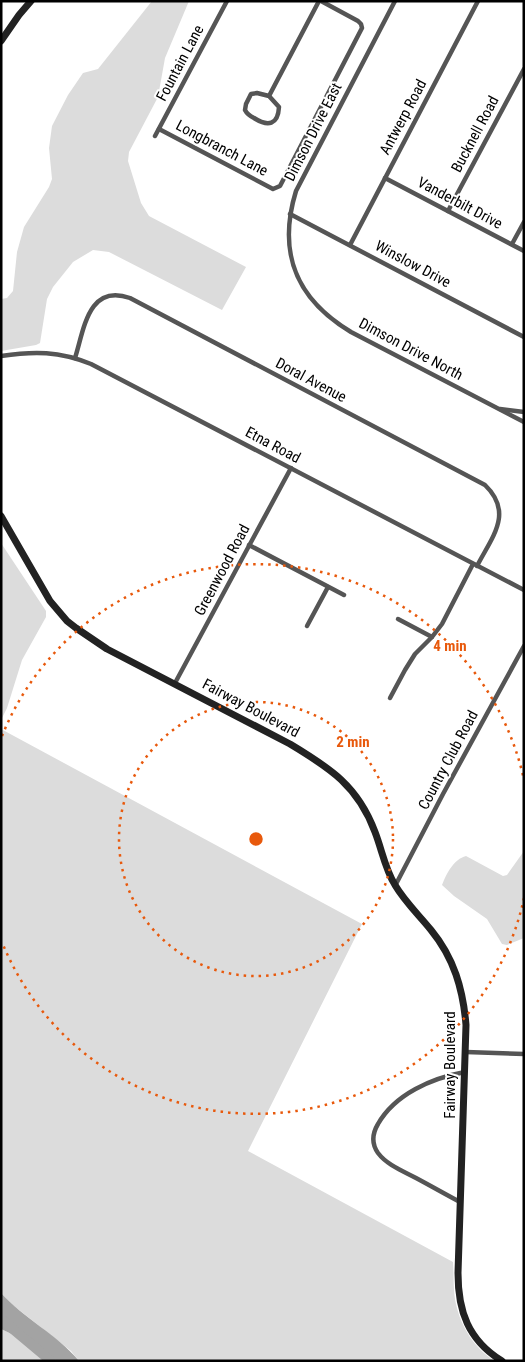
<svg xmlns="http://www.w3.org/2000/svg" width="525" height="1362" font-family="'Roboto Condensed',sans-serif">
	<style>
		.green { fill: #dcdcdc }
		.water { fill: #a3a3a3 }
		.lines { fill: none; stroke-linecap: round; stroke-linejoin: round }
		.river { stroke: #a3a3a3; stroke-width: 10 }
		.street { stroke: #555; stroke-width: 4.5 }
		.secondary { stroke: #222; stroke-width: 7 }
		.ring { fill: none; stroke: #e8590c; stroke-width: 2.5; stroke-dasharray: 2.5 5 }
		.labels { text-anchor: middle; stroke-width: 4; stroke-linejoin: round; paint-order: stroke }
		.street-label { font-size: 15px; fill: #000; stroke: #fff }
		.centre { fill: #e8590c; stroke: #fff; stroke-width: 2.5 }
		.ring-label { font-size: 15px; text-anchor: middle; font-weight: bold; fill: #e8590c; stroke: #fff; stroke-width: 4; stroke-linejoin: round; paint-order: stroke }
	</style>
	<rect width="100%" height="100%" fill="#fff"/>
	<g class="green">
		<polygon points="152,1 189,1 165,58 158,97 129,152 128,161 141,203 149,216 246,267 222,310 109,252 93,250 73,262 53,287 47,299 40,343 36,345 1,351 1,299 7,298 13,291 17,252 24,227 49,187 52,179 49,148 52,126 68,95 83,73 98,69"/>
		<polygon points="1,543 46,611 46,617 22,660 7,708 1,720"/>
		<path d="M1 729 362 924 248 1151 453 1262C454 1276 453 1291 456 1304 461 1327 475 1349 495 1361H79L71 1351 9 1302 1 1293Z"/>
		<path d="M524 851V938L507 945 502 944 487 919 454 896 442 885C446 874 454 859 466 856L503 876 507 875Z"/>
		<polygon points="1,1329 33,1344 57,1361 1,1361"/>
	</g>
	<path class="water" d="M1 1293C24 1319 57 1334 79 1361H57L33 1344 1 1329Z"/>
	<g class="lines">
		<polyline class="river" points="1,1319 51,1361"/>
		<g class="street">
			<path d="M395 1 296 191C277 253 296 299 351 332L524 422"/>
			<path d="M257 93 269 96 279 107C278 125 268 127 254 118 250 116 247 114 245 110L246 104 251 94Z"/>
			<polyline points="269,96 319,1"/>
			<polyline points="159,129 273,189 280,186 362,28 361,24 358,21 321,1"/>
			<polyline points="155,136 227,1"/>
			<polyline points="385,178 524,251"/>
			<polyline points="448,211 524,69"/>
			<polyline points="290,214 524,337"/>
			<polyline points="512,244 524,222"/>
			<polyline points="350,245 478,1"/>
			<path d="M1 356C34 351 59 351 91 364L524 590"/>
			<path d="M75 358C84 330 88 283 130 298L485 485C514 513 492 537 477 566"/>
			<polyline points="500,409 524,412"/>
			<polyline points="249,545 344,595"/>
			<polyline points="398,619 432,637"/>
			<polyline points="307,626 328,587"/>
			<polyline points="175,683 291,468"/>
			<polyline points="390,698 405,670 415,654 432,637 442,624 473,564"/>
			<polyline points="395,886 443,794 524,646"/>
			<polyline points="466,1052 524,1054"/>
			<path d="M460 1202C445 1194 431 1186 416 1178 403 1171 387 1165 378 1153 371 1143 372 1134 378 1124 395 1094 432 1078 465 1072"/>
		</g>
		<g class="secondary">
			<polyline points="1,41 19,15 31,1"/>
			<path d="M1 516 50 601 67 621 76 628 107 649 290 744C330 768 358 786 375 832 382 850 385 869 395 885 405 902 419 915 431 930 454 958 463 989 466 1025L458 1273C458 1311 468 1340 502 1361"/>
		</g>
	</g>
	<g class="ring">
		<circle cx="256" cy="839" r="137"/>
		<path d="M524 898A274 274 0 0 1 2 942M2 736A274 274 0 0 1 524 780"/>
	</g>
	<g class="labels">
		<g class="street-label">
			<text transform="translate(180 63) rotate(-62)" y="5">Fountain Lane</text>
			<text transform="translate(403 117) rotate(-62)" y="5">Antwerp Road</text>
			<text transform="translate(313 132) rotate(-63)" y="5">Dimson Drive East</text>
			<text transform="translate(475 134) rotate(-62)" y="5">Bucknell Road</text>
			<text transform="translate(222 148) rotate(28)" y="5">Longbranch Lane</text>
			<text transform="translate(460 203) rotate(28)" y="5">Vanderbilt Drive</text>
			<text transform="translate(413 264) rotate(28)" y="5">Winslow Drive</text>
			<text transform="translate(411 349) rotate(28)" y="5">Dimson Drive North</text>
			<text transform="translate(311 380) rotate(28)" y="5">Doral Avenue</text>
			<text transform="translate(273 445) rotate(28)" y="5">Etna Road</text>
			<text transform="translate(222 570) rotate(-62)" y="5">Greenwood Road</text>
			<text transform="translate(251 708) rotate(28)" y="5">Fairway Boulevard</text>
			<text transform="translate(448 760) rotate(-62)" y="5">Country Club Road</text>
			<text transform="translate(450 1065) rotate(-90)" y="5">Fairway Boulevard</text>
		</g>
	</g>
	<circle cx="256" cy="839" r="8" class="centre"/>
	<g class="ring-label">
		<text x="450" y="651">4 min</text>
		<text x="353" y="747">2 min</text>
	</g>
	<rect width="525" height="1362" fill="none" stroke="#000000" stroke-width="5"/>
</svg>
